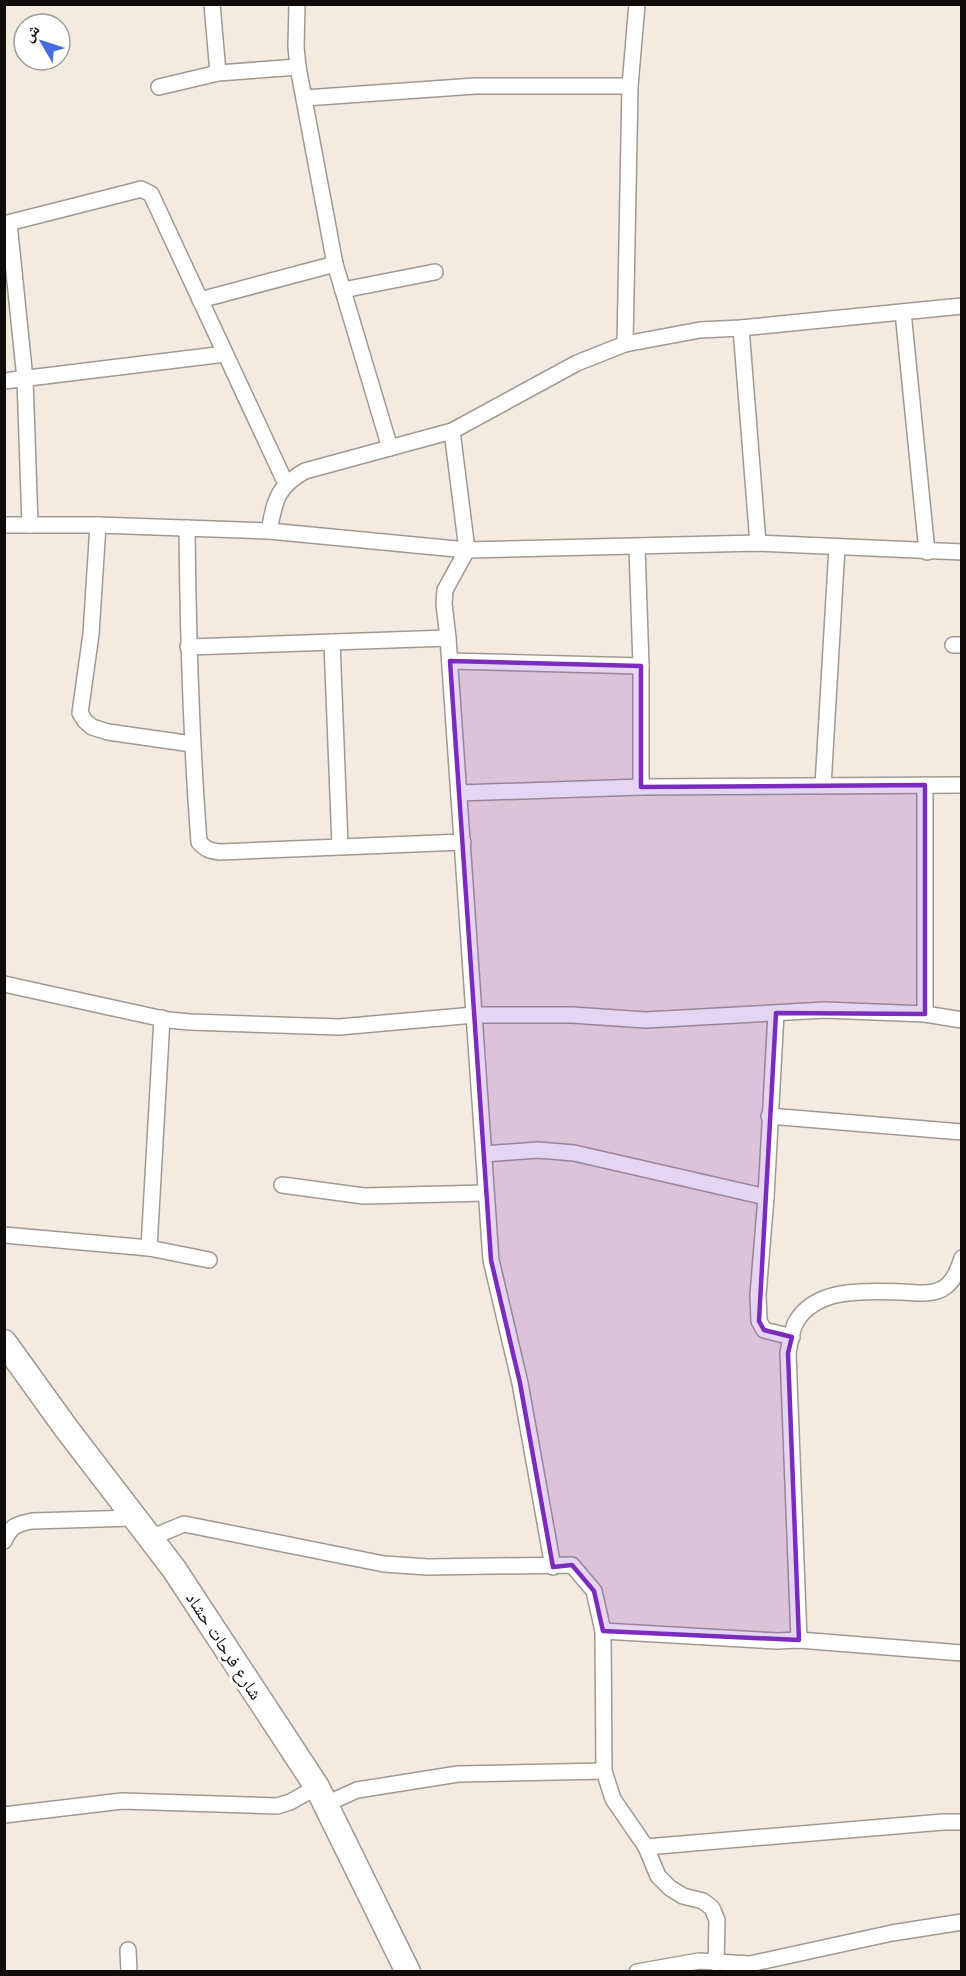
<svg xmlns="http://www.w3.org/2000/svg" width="966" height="1976" font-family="Poppins,'Noto Naskh Arabic',sans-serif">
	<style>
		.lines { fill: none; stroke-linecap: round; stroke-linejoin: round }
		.minor-casing { stroke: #a19990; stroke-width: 18 }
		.primary-casing { stroke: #a19990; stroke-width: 27 }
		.minor { stroke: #fff; stroke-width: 15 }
		.primary { stroke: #fff; stroke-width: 24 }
		.marked { fill: #7b2cbf; fill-opacity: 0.2; stroke: #7b2cbf; stroke-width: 4.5; stroke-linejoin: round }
		.labels { text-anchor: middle; stroke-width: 6; stroke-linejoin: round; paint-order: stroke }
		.street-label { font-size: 18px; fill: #0e0b08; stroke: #fff }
	</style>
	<rect width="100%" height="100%" fill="#f3eae0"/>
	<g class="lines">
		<defs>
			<g id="minor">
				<polyline points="212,4 218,73"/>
				<polyline points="297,4 296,47 298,67 335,264 390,448"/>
				<polyline points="159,87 218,73 298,67"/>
				<polyline points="305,98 475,86 630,86"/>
				<polyline points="9,223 25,379 30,525"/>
				<polyline points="4,224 134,191 141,189 151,194 286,484"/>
				<polyline points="343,290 435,272"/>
				<polyline points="200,300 335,264"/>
				<polyline points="903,312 927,552"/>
				<polyline points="741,328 758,543"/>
				<polyline points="625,344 630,86 637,4"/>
				<polyline points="4,381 225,354"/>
				<polyline points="452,431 467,550 445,590 444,604 448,638 491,1260 520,1383 553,1567"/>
				<polyline points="4,525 98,525 269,531 467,550 758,543 962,552"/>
				<polyline points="98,525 91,634 80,713 85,721 92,727 108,732 192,744"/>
				<path d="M187 528C188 633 191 737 199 842 205 849 210 851 220 852L463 842"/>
				<path d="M269 531C275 501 276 487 305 471L452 431 577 363 625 344 700 330 741 328 962 306"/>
				<polyline points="637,547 641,666 641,787"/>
				<polyline points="332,642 340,846"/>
				<polyline points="953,645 962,645"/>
				<polyline points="188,647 448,638"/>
				<polyline points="450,661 641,666"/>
				<polyline points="925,785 925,1014"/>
				<polyline points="823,786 837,547"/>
				<polyline points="459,793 641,787 962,785"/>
				<polyline points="4,984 168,1020 190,1022 339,1027 474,1015 572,1015 646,1020 825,1010 925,1014 962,1020"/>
				<polyline points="776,1013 766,1197 758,1295 759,1321 764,1330 792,1337"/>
				<polyline points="769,1116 962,1132"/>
				<polyline points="484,1154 538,1150 574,1153 766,1197"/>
				<polyline points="282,1185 364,1196 486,1193"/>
				<polyline points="4,1235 149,1248 209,1260"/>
				<polyline points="149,1248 162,1018"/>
				<polyline points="150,1538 184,1524 384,1564 428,1567 572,1565 594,1591 603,1631 604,1771 613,1799 646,1847 658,1876 670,1888 683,1896 703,1901 712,1908 717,1920 716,1963"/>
				<path d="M4 1541C11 1526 16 1524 32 1521L134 1518"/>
				<polyline points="603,1631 777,1641 799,1640 962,1653"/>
				<path d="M799 1640 788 1353C790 1344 791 1331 796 1322 816 1287 867 1291 902 1292 915 1293 930 1295 942 1289 954 1282 958 1270 962 1258"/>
				<polyline points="326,1804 357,1790 458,1774 604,1771"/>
				<polyline points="4,1815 122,1801 277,1806 290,1802 317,1787"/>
				<polyline points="646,1847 943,1822 962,1822"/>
				<polyline points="128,1950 129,1972"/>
				<polyline points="637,1972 699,1961 750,1964 892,1933 962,1922"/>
			</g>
			<polyline id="primary" points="4,1342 66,1428 174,1569 317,1787 408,1972"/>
		</defs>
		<use href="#minor" class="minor-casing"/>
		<use href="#primary" class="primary-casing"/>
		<use href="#minor" class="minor"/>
		<use href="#primary" class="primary"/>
	</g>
	<path class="marked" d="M450 661 641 666V787L925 785V1014L776 1013 759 1321 764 1330 792 1337 788 1353 799 1640 603 1631 594 1591 572 1565 553 1567 520 1383 491 1260Z"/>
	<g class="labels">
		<g class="street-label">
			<text transform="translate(224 1646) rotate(57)" y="6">شارع فرحات حشاد</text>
		</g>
	</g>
	<rect width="966" height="1976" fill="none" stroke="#0e0b08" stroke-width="12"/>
	<g transform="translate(42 42) rotate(309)"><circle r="28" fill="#ffffff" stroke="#9f9d9c" stroke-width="1.5"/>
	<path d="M0-4.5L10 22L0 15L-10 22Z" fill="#456bdd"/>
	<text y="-9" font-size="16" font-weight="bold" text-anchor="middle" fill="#0e0b08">ش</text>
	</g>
</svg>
